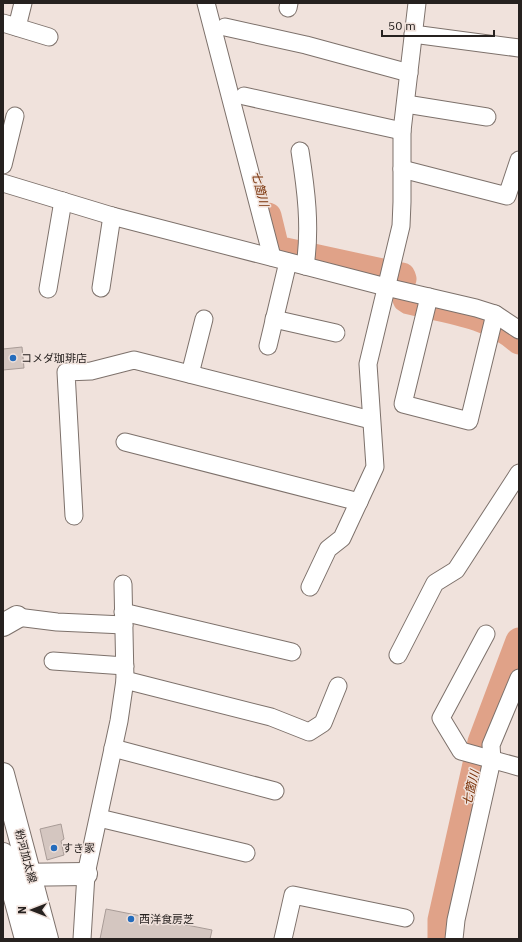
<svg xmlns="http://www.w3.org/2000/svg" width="522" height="942" font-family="'IBM Plex Sans','Noto Sans JP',sans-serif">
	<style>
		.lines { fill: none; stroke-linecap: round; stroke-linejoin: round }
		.river { stroke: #e0a288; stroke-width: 27 }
		.building { fill: #d4c6c0; stroke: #a99c97 }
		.street-casing { stroke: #7d716b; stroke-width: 19 }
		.secondary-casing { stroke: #7d716b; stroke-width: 24 }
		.primary-casing { stroke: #7d716b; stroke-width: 24 }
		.street { stroke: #fff; stroke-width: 17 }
		.secondary { stroke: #fff; stroke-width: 22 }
		.primary { stroke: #fff; stroke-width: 22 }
		.poi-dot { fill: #246cbc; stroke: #f0e2dc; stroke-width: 1.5 }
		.labels { text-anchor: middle; stroke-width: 3; stroke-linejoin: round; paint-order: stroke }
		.poi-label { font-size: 11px; fill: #26211f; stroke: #f0e2dc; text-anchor: start }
		.street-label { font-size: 11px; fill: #26211f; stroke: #f0e2dc }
		.water-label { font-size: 12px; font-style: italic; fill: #783006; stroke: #f0e2dc }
	</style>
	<rect width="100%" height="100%" fill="#f0e2dc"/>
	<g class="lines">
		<g class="river">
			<polyline points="268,216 276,249 396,275 402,276 403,279"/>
			<path d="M406 299 409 301C446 310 489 314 519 341"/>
			<polyline points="441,939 441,920 481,742 519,641"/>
		</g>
	</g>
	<g class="building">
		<polygon points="22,347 24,368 3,370 3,349"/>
		<polygon points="61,824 64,839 61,841 64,855 47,860 40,829"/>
		<polygon points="106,909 212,930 210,939 100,939"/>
	</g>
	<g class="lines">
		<defs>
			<g id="street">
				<polyline points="206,3 272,257"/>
				<polyline points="288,8 289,3"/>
				<polyline points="3,23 49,37"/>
				<polyline points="17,27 23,3"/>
				<polyline points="225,27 306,45 409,73"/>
				<polyline points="413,34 519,48"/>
				<polyline points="244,96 402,131"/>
				<polyline points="406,104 487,117"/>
				<path d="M300 151C306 189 311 227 305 266"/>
				<polyline points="3,165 15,116"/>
				<polyline points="402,169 507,196 519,160"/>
				<polyline points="3,183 112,216 386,287 476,308 495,314 519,330"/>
				<polyline points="101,288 112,216"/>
				<polyline points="48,289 63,201"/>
				<polyline points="429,297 403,404 469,421 495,314"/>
				<polyline points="274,319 336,333"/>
				<polyline points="268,346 288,262"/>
				<polyline points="190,374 204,319"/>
				<polyline points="125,442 359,502"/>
				<polyline points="74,516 66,372 91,371 134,360 371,420"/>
				<polyline points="310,587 328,549 342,538 375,467 368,364 401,226 402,202 402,131 417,3"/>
				<polyline points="123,612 292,652"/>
				<polyline points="17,617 57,622 124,625"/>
				<polyline points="486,634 441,718 461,751 519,767"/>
				<polyline points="398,655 435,583 456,570 519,473"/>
				<polyline points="53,661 125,666"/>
				<polyline points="125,680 271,717 309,732 323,723 338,686"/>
				<polyline points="113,748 275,791"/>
				<polyline points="99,818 246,853"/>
				<polyline points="82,939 86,874 119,721 125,680 123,584"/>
				<polyline points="283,939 293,895 405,918"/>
				<polyline points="454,939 456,920 492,760 491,745 519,678"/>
			</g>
			<g id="secondary">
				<polyline points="3,625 17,617"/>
				<polyline points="11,875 86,874"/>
			</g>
			<g id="primary">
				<polyline points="3,774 47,939"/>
				<polyline points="3,854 26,939"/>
			</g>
		</defs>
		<use href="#street" class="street-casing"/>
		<use href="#secondary" class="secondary-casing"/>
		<use href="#primary" class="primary-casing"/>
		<use href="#street" class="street"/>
		<use href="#secondary" class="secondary"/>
		<use href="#primary" class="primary"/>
	</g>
	<g class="poi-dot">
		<circle cx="13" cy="358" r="4"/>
		<circle cx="54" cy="848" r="4"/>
		<circle cx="131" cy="919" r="4"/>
	</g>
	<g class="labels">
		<g class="poi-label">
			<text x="21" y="362">コメダ珈琲店</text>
			<text x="62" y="852">すき家</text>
			<text x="139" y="923">西洋食房芝</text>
		</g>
		<g class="street-label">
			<text transform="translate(26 856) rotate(75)" y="4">粉河加太線</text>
		</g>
		<g class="water-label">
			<text transform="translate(260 189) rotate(76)" y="4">七箇川</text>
			<text transform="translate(471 788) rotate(-77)" y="4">七箇川</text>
		</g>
	</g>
	<rect width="522" height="942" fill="none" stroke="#26211f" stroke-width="8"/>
	<g transform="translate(32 910) rotate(270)" stroke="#f0e2dc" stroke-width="3" paint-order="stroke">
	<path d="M0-3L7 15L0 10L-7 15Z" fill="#26211f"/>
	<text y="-6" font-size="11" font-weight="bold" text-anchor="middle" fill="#26211f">N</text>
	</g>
	<path d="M382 30v6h112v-6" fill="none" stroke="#26211f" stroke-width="2"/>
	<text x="388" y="30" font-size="12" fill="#26211f" stroke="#f0e2dc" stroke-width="3" paint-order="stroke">50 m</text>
</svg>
